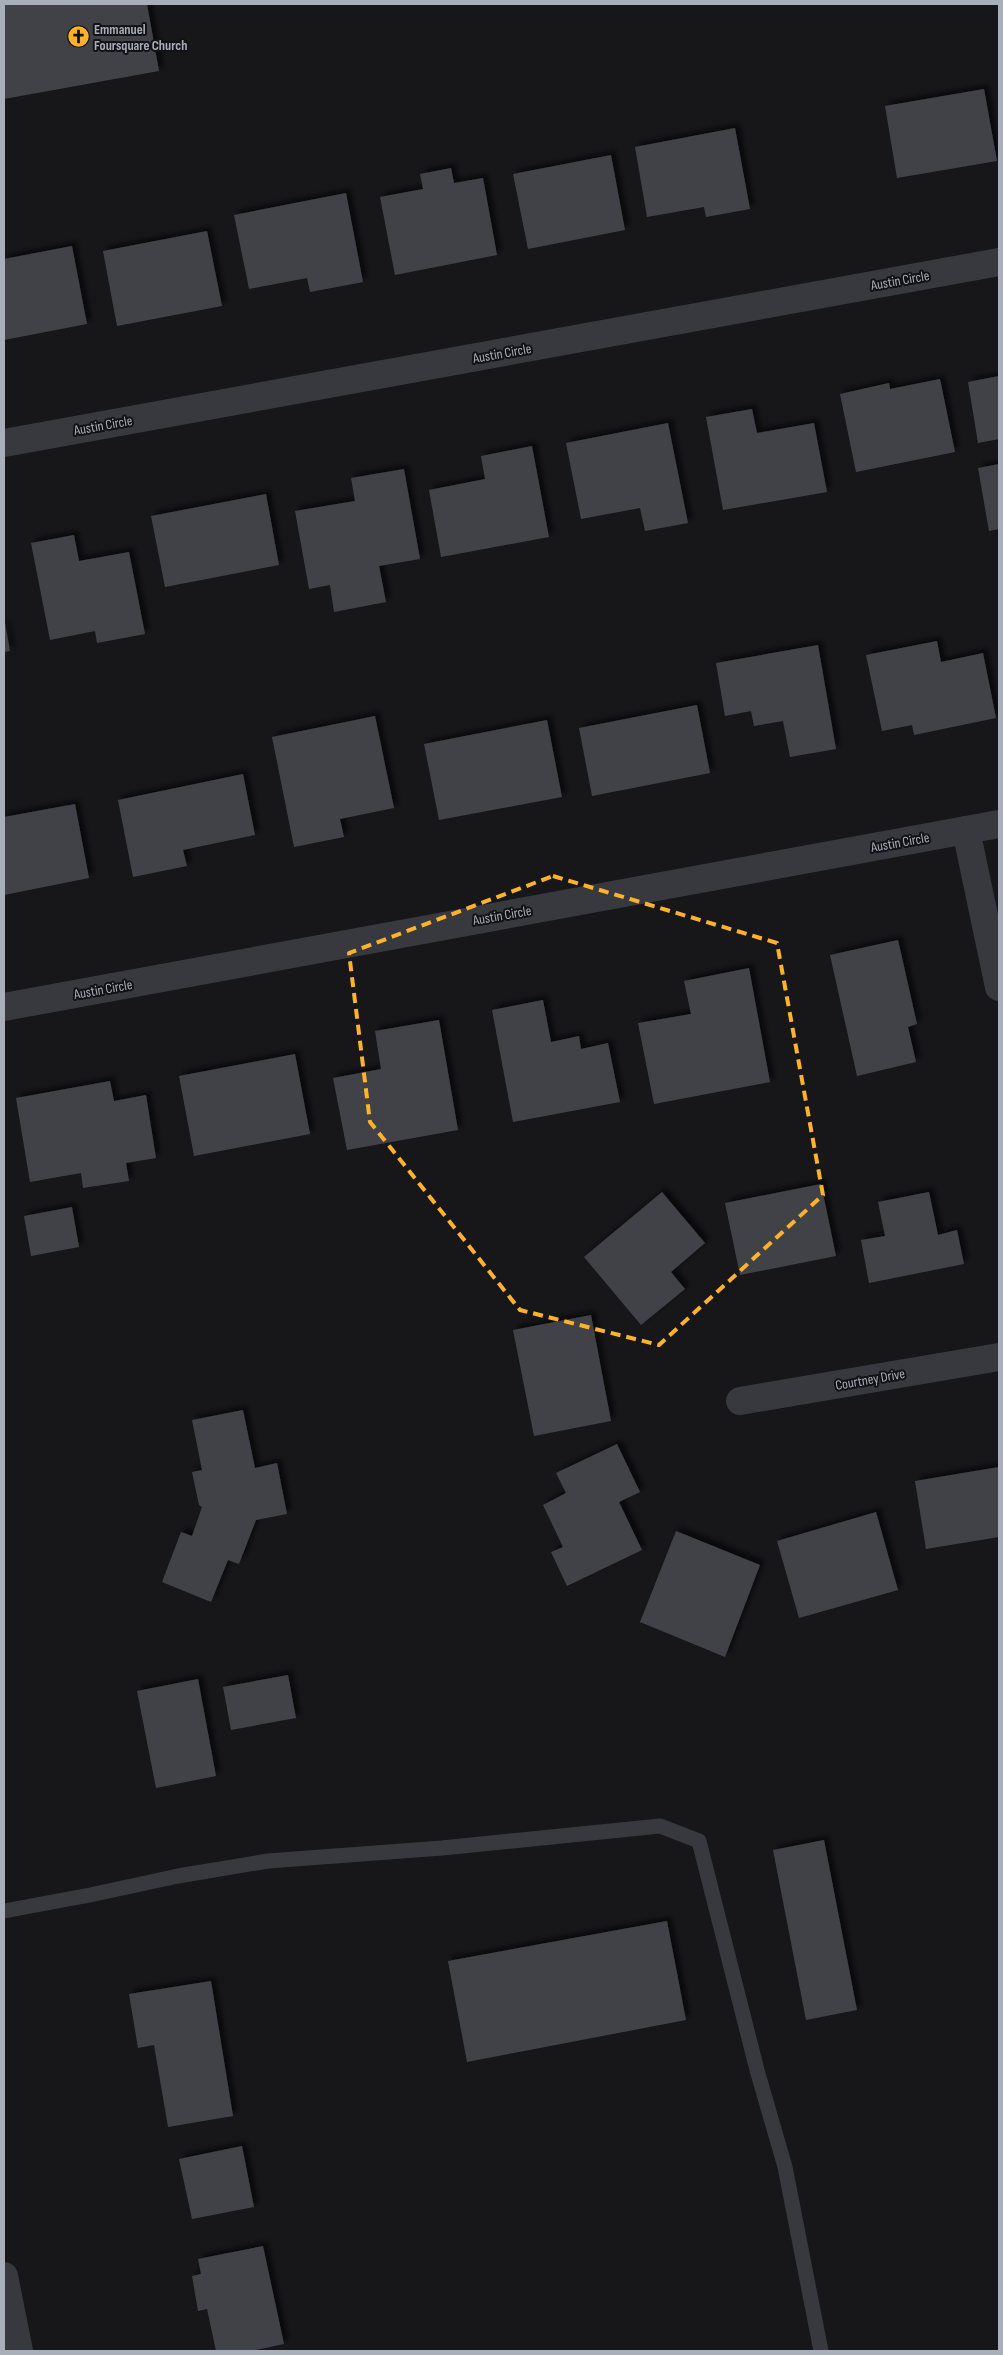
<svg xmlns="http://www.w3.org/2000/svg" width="1003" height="2355" font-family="'Sofia Sans Condensed',sans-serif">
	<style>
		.building { fill: #414247; filter: url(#shadow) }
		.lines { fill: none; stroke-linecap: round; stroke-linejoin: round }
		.service { stroke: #38393f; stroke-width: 15 }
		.minor { stroke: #38393f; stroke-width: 28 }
		.marked { fill: none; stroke: #ffb22a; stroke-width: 4; stroke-dasharray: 10 6; stroke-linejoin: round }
		.labels { text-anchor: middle; stroke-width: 4; stroke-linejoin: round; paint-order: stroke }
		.poi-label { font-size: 14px; font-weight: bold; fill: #a8aeba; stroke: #121215; text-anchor: start }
		.street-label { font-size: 14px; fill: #a8aeba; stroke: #121215 }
	</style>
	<defs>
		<filter id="shadow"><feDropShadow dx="4.5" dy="-4.5" stdDeviation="2.5" flood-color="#0009"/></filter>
	</defs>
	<rect width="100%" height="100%" fill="#17171a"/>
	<g class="building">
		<polygon points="4,4 147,4 159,71 4,99"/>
		<polygon points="984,89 997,161 897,178 885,106"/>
		<polygon points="735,128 750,209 706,217 704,207 647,217 635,147"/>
		<polygon points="611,155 625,230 528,249 513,174"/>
		<polygon points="451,168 454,183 483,178 497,255 395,275 380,197 423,189 420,174"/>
		<polygon points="346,193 363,282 310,292 307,278 249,289 234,215"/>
		<polygon points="207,231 222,306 117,326 103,251"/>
		<polygon points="72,246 87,324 4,340 4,259"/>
		<polygon points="999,376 999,439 978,443 968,382"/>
		<polygon points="940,379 955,452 856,472 840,394 889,383 890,389"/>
		<polygon points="752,409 757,433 814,423 827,492 723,510 706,417"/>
		<polygon points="668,423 688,523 645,531 640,508 581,519 566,443"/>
		<polygon points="532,446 549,537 441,557 429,490 485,479 481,456"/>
		<polygon points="999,464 999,529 989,531 978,468"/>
		<polygon points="404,469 420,559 379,566 386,602 334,612 330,585 309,589 295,511 355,501 351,478"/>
		<polygon points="266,494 279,565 165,587 151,516"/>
		<polygon points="74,535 79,561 129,552 145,634 97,643 95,631 50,640 31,543"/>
		<polygon points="5,623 10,651 4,652 4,624"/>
		<polygon points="937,641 941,662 983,653 996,718 914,735 912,725 882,731 866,655"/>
		<polygon points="818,645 836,749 790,757 783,721 754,726 751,711 725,716 716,663"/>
		<polygon points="697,705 710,773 592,796 579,728"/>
		<polygon points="375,716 394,808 340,819 344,837 294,847 272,737"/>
		<polygon points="547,720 562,797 439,820 424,744"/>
		<polygon points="243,774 255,835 183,850 187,866 133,877 118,800"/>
		<polygon points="75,804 89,878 4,895 4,817"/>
		<polygon points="898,940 917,1024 908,1027 916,1062 857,1076 830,955"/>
		<polygon points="749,968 770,1082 654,1104 638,1023 691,1014 684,981"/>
		<polygon points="543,1000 551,1042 579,1036 581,1049 608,1043 620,1102 513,1122 492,1010"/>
		<polygon points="439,1020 458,1130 347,1150 333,1078 381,1069 375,1031"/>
		<polygon points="295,1054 310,1134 194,1156 179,1076"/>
		<polygon points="110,1081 114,1101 146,1095 156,1158 126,1163 129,1181 83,1188 81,1173 30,1182 16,1098"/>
		<polygon points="821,1184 836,1256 740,1275 725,1203"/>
		<polygon points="662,1192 705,1243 671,1272 685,1289 641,1325 584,1257"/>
		<polygon points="929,1192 938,1235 957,1230 964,1264 869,1283 861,1240 885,1236 878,1202"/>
		<polygon points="72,1207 79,1247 31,1256 24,1216"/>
		<polygon points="591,1315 611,1421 534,1436 513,1330"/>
		<polygon points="243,1410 255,1468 277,1463 287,1514 256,1520 239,1564 228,1560 211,1602 162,1582 181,1532 192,1536 202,1507 199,1505 192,1472 202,1470 192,1420"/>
		<polygon points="617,1444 640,1492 619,1502 642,1550 567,1586 551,1552 563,1547 543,1505 566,1493 556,1473"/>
		<polygon points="999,1467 999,1537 926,1549 915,1481"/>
		<polygon points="876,1512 898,1590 799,1618 777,1541"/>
		<polygon points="676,1531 760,1565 725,1657 640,1622"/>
		<polygon points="288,1675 296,1718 231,1730 223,1687"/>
		<polygon points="198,1679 216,1776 156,1788 137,1691"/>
		<polygon points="824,1840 857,2010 806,2020 773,1850"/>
		<polygon points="667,1921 686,2020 467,2062 448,1961"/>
		<polygon points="211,1981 233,2116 168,2127 154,2045 138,2048 129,1994"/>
		<polygon points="242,2146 254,2207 192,2219 179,2159"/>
		<polygon points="263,2246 284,2344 251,2351 216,2351 207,2309 198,2311 192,2276 201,2274 198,2259"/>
	</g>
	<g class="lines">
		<polyline class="service" points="4,1911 90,1895 178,1876 268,1861 442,1848 660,1826 699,1841 757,2070 785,2167 821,2351"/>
		<g class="minor">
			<polyline points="4,443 999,262"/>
			<polyline points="966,830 999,987"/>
			<polyline points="4,1007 999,824"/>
			<polyline points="740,1401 999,1357"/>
			<polyline points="4,2276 19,2351"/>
		</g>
	</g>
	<path class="marked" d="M553 876 777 943 823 1195 659 1345 520 1310 370 1122 349 953Z"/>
	<defs>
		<symbol id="church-disc" viewBox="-11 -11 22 22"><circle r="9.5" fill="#ffb22a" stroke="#121215"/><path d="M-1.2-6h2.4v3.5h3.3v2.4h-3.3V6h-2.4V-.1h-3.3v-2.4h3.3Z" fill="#111"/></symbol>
	</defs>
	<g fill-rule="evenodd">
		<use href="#church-disc" x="66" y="24" width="25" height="25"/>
	</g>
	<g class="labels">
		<g class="poi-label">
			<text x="94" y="34">Emmanuel<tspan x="94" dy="16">Foursquare Church</tspan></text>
		</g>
		<g class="street-label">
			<text transform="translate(900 280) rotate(-10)" y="5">Austin Circle</text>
			<text transform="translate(502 353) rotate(-10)" y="5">Austin Circle</text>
			<text transform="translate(103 425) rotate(-10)" y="5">Austin Circle</text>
			<text transform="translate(900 842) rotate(-10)" y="5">Austin Circle</text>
			<text transform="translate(502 915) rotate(-10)" y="5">Austin Circle</text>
			<text transform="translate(103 989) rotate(-10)" y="5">Austin Circle</text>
			<text transform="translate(870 1379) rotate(-10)" y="5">Courtney Drive</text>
		</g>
	</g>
	<rect width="1003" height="2355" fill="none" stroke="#a8aeba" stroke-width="10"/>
</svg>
